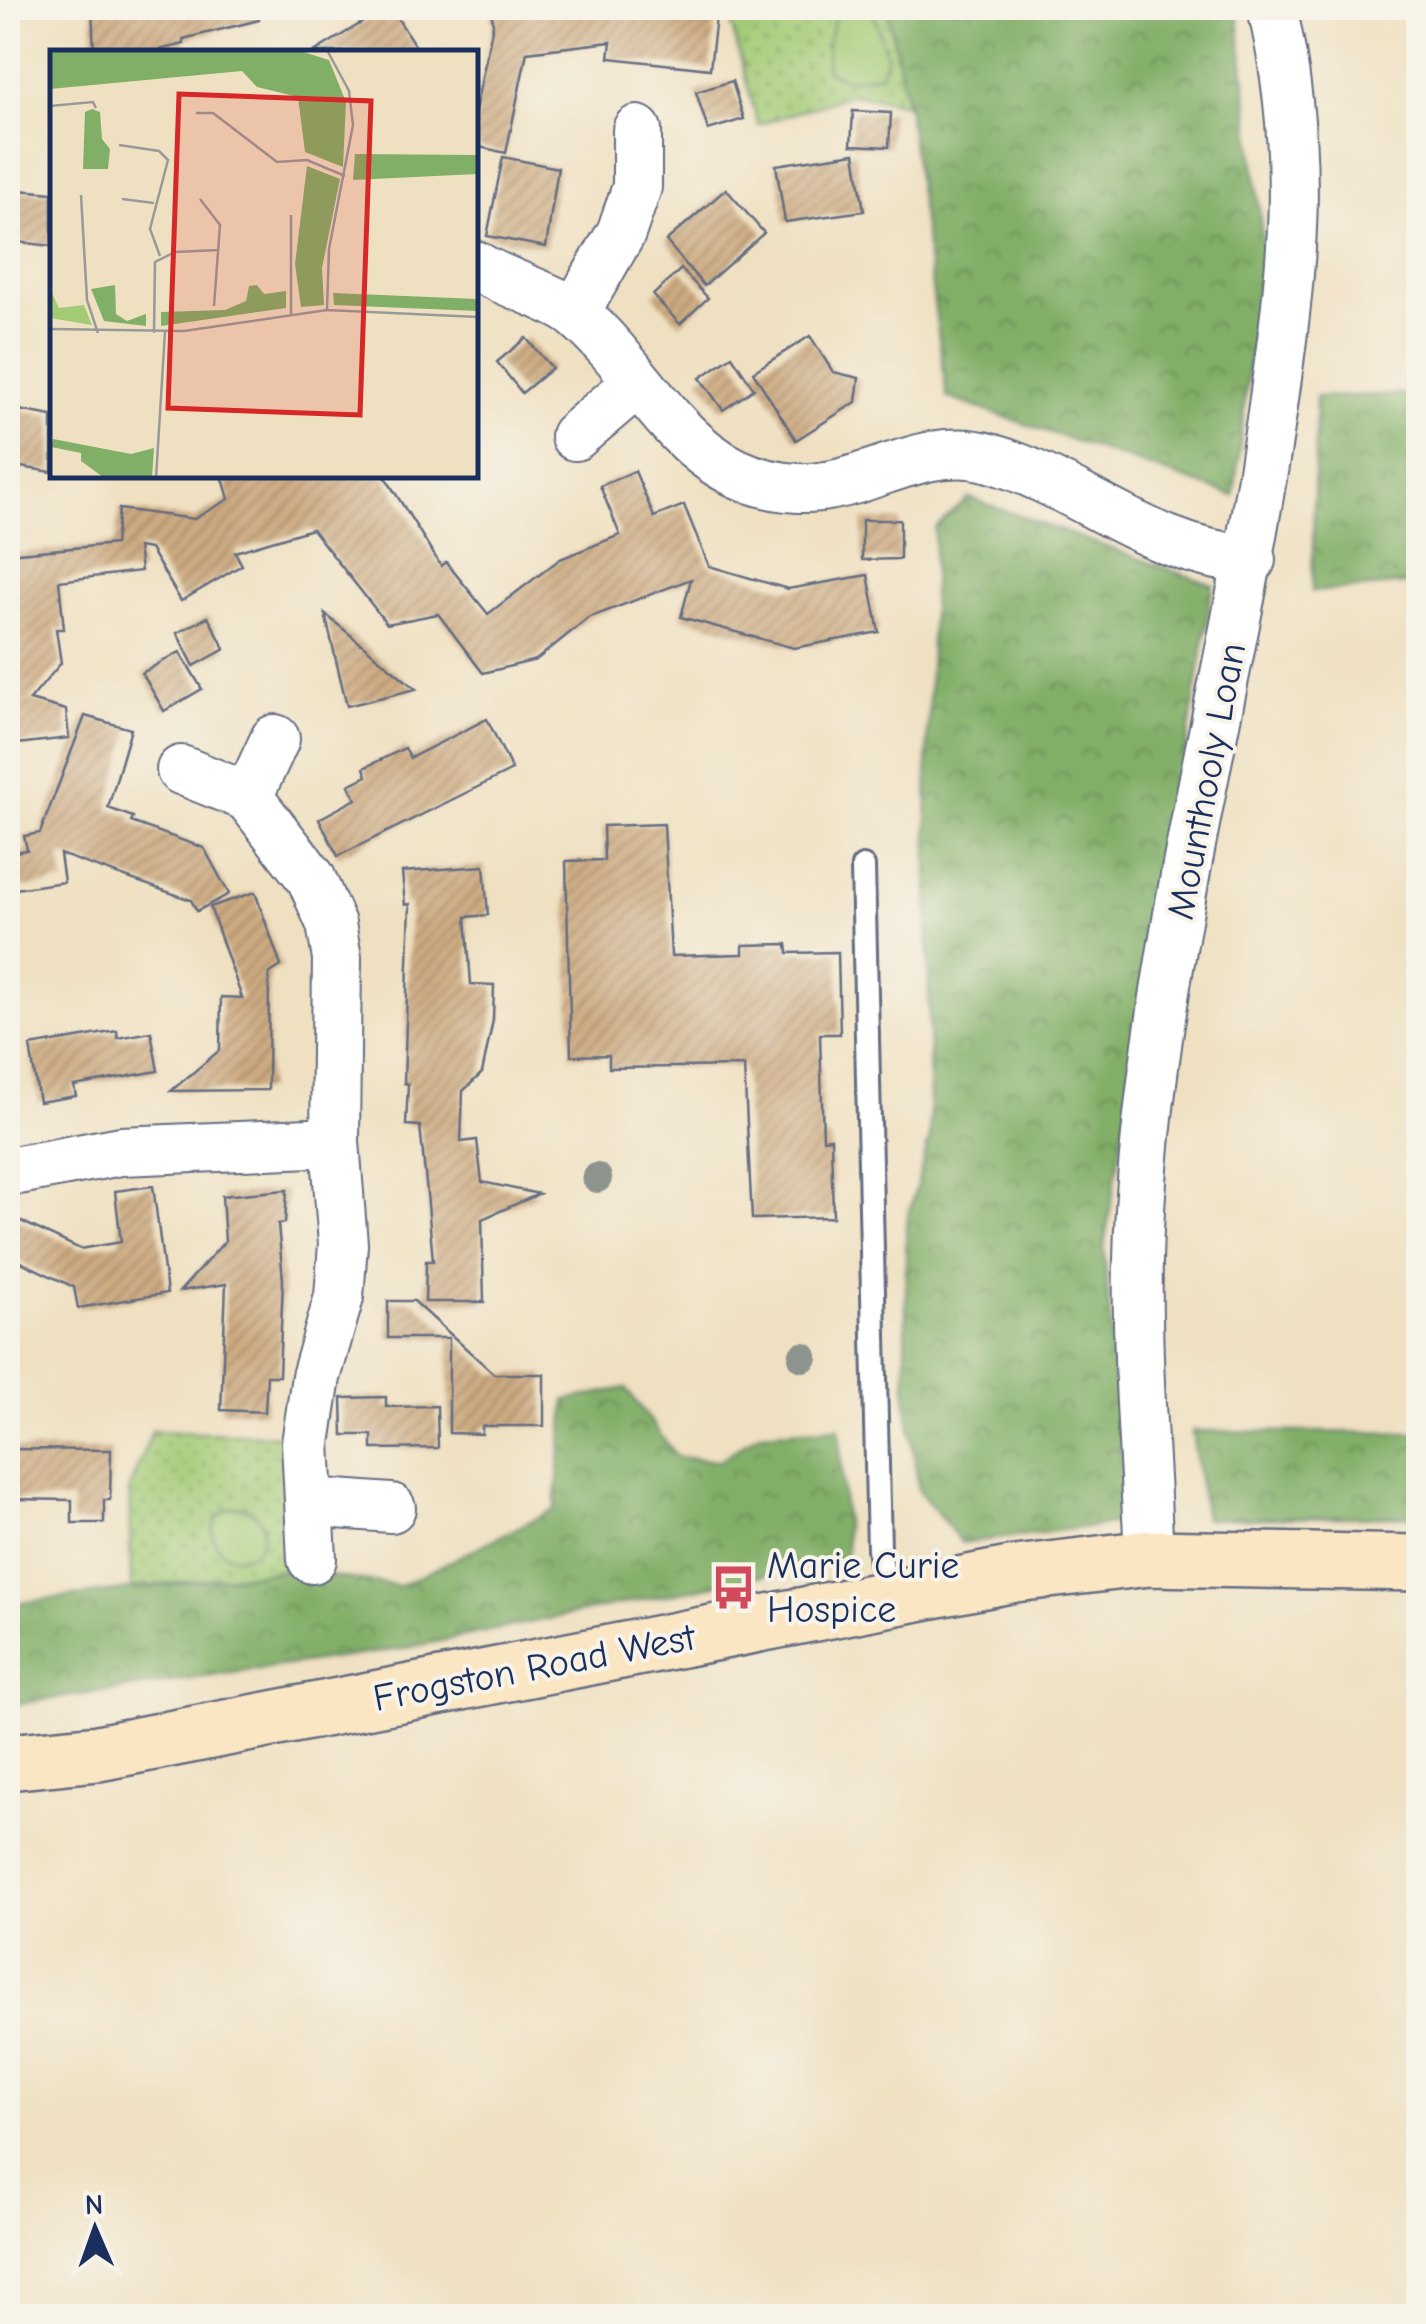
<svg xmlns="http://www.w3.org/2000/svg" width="1426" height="2324" font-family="'Comic Neue',sans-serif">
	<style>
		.grass { fill: url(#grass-dots); stroke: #5f7d6a; stroke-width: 2.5 }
		.forest { fill: url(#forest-crowns); stroke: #4e6f62; stroke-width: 2.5 }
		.park { fill: #a3cb76; stroke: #5f7d6a; stroke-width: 2.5 }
		.building { fill: url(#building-hatch) }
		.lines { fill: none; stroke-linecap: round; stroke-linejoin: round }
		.service-casing { stroke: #656d81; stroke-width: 28 }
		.minor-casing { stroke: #656d81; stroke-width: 52 }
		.secondary-casing { stroke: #656d81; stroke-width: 60 }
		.service { stroke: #fff; stroke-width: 22 }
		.minor { stroke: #fff; stroke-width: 48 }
		.secondary { stroke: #fbe6c4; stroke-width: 55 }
		.tree { fill: #8d948e }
		.labels { text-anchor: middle; stroke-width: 8; stroke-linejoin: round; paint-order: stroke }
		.street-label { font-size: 38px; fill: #1b2f5e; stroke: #f7f3e8 }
		.poi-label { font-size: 38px; fill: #1b2f5e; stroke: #f7f3e8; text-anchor: start }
		.inset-road { fill: none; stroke: #9a9999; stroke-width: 2.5 }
		.view { fill: #d62828; fill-opacity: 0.15; stroke: #d62828; stroke-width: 5 }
		.inset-edge { fill: none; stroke: #1b2f5e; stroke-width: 5 }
	</style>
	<defs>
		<pattern id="grass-dots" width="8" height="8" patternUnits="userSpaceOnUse" patternTransform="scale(2.5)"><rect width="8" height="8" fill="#a3cb76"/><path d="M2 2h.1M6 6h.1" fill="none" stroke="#84a564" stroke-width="1.8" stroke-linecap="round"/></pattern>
		<pattern id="forest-crowns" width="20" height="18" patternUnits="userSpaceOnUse" patternTransform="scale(2.5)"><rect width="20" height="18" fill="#82af67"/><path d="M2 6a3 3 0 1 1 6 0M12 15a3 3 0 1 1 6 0" fill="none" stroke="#6a8f58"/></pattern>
		<pattern id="building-hatch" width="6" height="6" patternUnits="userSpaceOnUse" patternTransform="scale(2.5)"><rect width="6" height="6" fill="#ceab81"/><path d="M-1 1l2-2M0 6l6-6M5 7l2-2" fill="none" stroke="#a68c6d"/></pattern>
	</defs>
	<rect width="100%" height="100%" fill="#f7f3e8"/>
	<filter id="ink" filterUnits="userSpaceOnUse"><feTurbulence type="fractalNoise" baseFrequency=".01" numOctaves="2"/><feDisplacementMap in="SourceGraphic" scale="20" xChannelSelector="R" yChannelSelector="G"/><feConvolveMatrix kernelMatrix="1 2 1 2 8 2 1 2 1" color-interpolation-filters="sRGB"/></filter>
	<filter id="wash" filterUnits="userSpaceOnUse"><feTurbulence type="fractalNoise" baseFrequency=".0048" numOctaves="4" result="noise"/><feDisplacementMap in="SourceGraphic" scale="40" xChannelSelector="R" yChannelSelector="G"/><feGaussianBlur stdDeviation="2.25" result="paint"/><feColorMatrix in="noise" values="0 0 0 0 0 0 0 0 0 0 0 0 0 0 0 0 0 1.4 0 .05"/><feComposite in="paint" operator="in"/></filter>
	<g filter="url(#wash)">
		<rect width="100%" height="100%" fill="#efe0c1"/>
		<g class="grass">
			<polygon points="727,8 887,8 907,104 852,94 758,125"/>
			<polygon points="152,1431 290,1436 290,1570 131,1588 129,1488"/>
		</g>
		<g class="forest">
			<polygon points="887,8 1237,8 1263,244 1234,496 947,397 907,104"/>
			<polygon points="1418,394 1418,583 1312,592 1316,397"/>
			<polygon points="969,498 1213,585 1104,1247 1127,1522 962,1543 919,1491 906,1400 906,1224 930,1137 927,756 935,528"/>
			<polygon points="626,1388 677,1457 719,1461 760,1433 839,1428 847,1558 400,1649 8,1705 8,1604 290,1570 400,1586 555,1509 566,1400"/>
			<polygon points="1192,1431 1418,1433 1418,1516 1205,1519"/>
		</g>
		<g class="park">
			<polygon points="838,8 872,8 887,57 881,74 849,80 827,71 827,45"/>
			<circle cx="238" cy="1532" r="25"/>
		</g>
		<g id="blocks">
			<g class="building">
				<polygon points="92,8 257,8 259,20 183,39 184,44 150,52 94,52"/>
				<polygon points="386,8 391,8 419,52 314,52"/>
				<polygon points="491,8 717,8 710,69 609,58 611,42 527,52 506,153 475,146 475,111 493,25"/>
				<polygon points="732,81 744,119 708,130 696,92"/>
				<polygon points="853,111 891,113 889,147 851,145"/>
				<polygon points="855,153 864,211 785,222 776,165"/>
				<polygon points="503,157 558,168 546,247 487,236"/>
				<polygon points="8,189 52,193 52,246 8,241"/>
				<polygon points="726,189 764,233 704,286 666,241"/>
				<polygon points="681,269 708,298 680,324 653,295"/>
				<polygon points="810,336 833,372 859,378 856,402 796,440 753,372"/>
				<polygon points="526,338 552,368 522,393 497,362"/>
				<polygon points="732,356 754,389 723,410 700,378"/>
				<polygon points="8,408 52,416 52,472 8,465"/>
				<polygon points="635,471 654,517 684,505 709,566 788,589 868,575 879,632 794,648 681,617 691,579 588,618 536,660 483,673 438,614 387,624 312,529 235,552 242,565 181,601 150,549 138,547 141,571 59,581 64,629 56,629 61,663 30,700 66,710 69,738 8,745 8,554 115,544 119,509 194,519 229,499 222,475 384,475 441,566 446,562 488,614 560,559 620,535 600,486"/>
				<polygon points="862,520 900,520 900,559 862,560"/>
				<polygon points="325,614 416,689 347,706"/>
				<polygon points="208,617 225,649 194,666 177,633"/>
				<polygon points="180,652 202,689 164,711 142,673"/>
				<polygon points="85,716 131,729 108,808 133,817 131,822 204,848 229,894 197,911 191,900 60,854 64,882 8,890 8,853 27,850 24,836 40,833"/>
				<polygon points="487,719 512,770 338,856 319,819 356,799 349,785 367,776 364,768 405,748 410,758"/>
				<polygon points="664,824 671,956 743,954 743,945 787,944 788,953 838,952 840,1034 820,1034 823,1139 831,1138 833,1217 752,1219 744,1066 609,1068 609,1055 571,1056 566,861 604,860 603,826"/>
				<polygon points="484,866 488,915 466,917 471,984 494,985 493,1020 482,1073 463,1091 461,1142 477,1140 482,1182 539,1194 482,1219 484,1302 425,1302 426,1261 433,1261 427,1193 420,1126 406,1125 408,1084 404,1083 410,904 405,905 402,872"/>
				<polygon points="255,892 281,966 269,974 268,1090 171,1091 220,1050 221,997 242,998 210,907"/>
				<polygon points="117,1031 118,1038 151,1032 158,1071 74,1086 76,1096 39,1102 30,1046"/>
				<polygon points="153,1186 167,1293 78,1308 74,1287 8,1256 8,1215 80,1249 121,1242 115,1191"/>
				<polygon points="287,1190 285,1223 278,1224 283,1280 279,1376 267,1376 265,1412 221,1410 226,1284 180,1291 225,1241 222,1196"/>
				<polygon points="388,1301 414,1301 494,1374 544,1374 544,1426 482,1426 482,1434 449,1433 449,1338 388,1338"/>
				<polygon points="386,1397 386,1407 437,1406 438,1448 372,1449 372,1435 343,1435 342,1398"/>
				<polygon points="8,1449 111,1450 110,1500 104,1500 104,1523 72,1523 72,1500 8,1499"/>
			</g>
		</g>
	</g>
	<g filter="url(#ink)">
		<use href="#blocks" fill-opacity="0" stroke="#656d81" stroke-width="2.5"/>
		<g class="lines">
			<defs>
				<polyline id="service" points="863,867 879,1549 886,1598"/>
				<g id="minor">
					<path d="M475 265C503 283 556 297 577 315 652 379 684 482 798 488 865 491 921 438 990 458 1083 485 1147 552 1251 560"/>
					<polyline points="575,313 621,233 637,187 637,130"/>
					<polyline points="575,436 637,383"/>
					<polyline points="181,770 248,797 311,878 331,924 337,958 335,1142 343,1244 339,1297 316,1377 306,1443 312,1559"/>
					<polyline points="248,797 275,739"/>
					<polyline points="8,1172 121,1151 335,1142"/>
					<polyline points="310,1502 391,1508"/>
					<path d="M1149 1558C1145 1459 1136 1359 1138 1260 1140 1158 1154 1055 1171 955 1201 773 1246 595 1272 413 1293 267 1306 154 1272 8"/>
				</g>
				<polyline id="secondary" points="8,1762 98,1753 1015,1574 1149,1558 1418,1563"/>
			</defs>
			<use href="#service" class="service-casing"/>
			<use href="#minor" class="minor-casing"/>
			<use href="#secondary" class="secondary-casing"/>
			<use href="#service" class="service"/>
			<use href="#minor" class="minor"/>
			<use href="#secondary" class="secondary"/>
		</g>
		<g class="tree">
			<circle cx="597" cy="1178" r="15"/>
			<circle cx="803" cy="1357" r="15"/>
		</g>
	</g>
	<defs>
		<symbol id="bus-bare" viewBox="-9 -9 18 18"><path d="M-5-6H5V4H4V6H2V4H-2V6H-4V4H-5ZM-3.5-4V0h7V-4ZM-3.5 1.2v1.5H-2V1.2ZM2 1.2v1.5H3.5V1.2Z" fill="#d1495b" stroke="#f7f3e8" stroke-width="2.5" paint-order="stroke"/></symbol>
	</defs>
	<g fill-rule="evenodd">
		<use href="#bus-bare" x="702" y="1556" width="63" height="63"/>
	</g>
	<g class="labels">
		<g class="street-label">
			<text transform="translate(1206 781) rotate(-79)" y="13">Mounthooly Loan</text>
			<text transform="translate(534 1667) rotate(-11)" y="13">Frogston Road West</text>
		</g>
		<g class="poi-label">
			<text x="767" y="1578">Marie Curie<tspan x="767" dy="44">Hospice</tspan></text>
		</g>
	</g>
	<g transform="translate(50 50)">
		<rect width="428" height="428" fill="#efe0c1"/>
		<path d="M0 239 9 258 34 255 42 275 0 268Z" fill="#a3cb76"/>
		<path d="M0 0H247L279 10 296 52 293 117 255 102 248 47 207 37 192 21 0 39ZM42 59 50 62 52 89 60 99 58 119H33L35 62ZM305 104 427 105V124L303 130ZM257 116 290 129 272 218 274 255 251 257 245 214ZM65 235 66 264 77 271 96 264V276L54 271 41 239ZM207 235 214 244 236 241V258L111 276V262L175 260 196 251 199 236ZM283 243 427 249V261L284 255ZM3 389 81 404 104 398 102 427H53L31 411V403L1 397Z" fill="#82af67"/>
		<path class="inset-road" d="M0 56 43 52 46 58M146 63H163L227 112 257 110 295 126M69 95 109 101 118 110 100 179 110 206M31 145 37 250 48 283M72 149 104 153M150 149 170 175 164 256M277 260 279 199 303 75 299 41 277 0M241 264V165M0 279 134 281 277 260 428 267M104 283 105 212 125 202 169 200M106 428 115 282"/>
		<path class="view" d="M129 44 321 51 310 365 118 358Z"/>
		<rect width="428" height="428" class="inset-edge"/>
	</g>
	<rect width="1426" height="2324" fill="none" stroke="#f7f3e8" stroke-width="40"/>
	<g transform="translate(95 2229) rotate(358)" stroke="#f7f3e8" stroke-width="8" paint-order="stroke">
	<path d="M0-8L18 38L0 25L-18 38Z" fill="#1b2f5e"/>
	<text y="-15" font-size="28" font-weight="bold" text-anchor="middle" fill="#1b2f5e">N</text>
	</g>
</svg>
